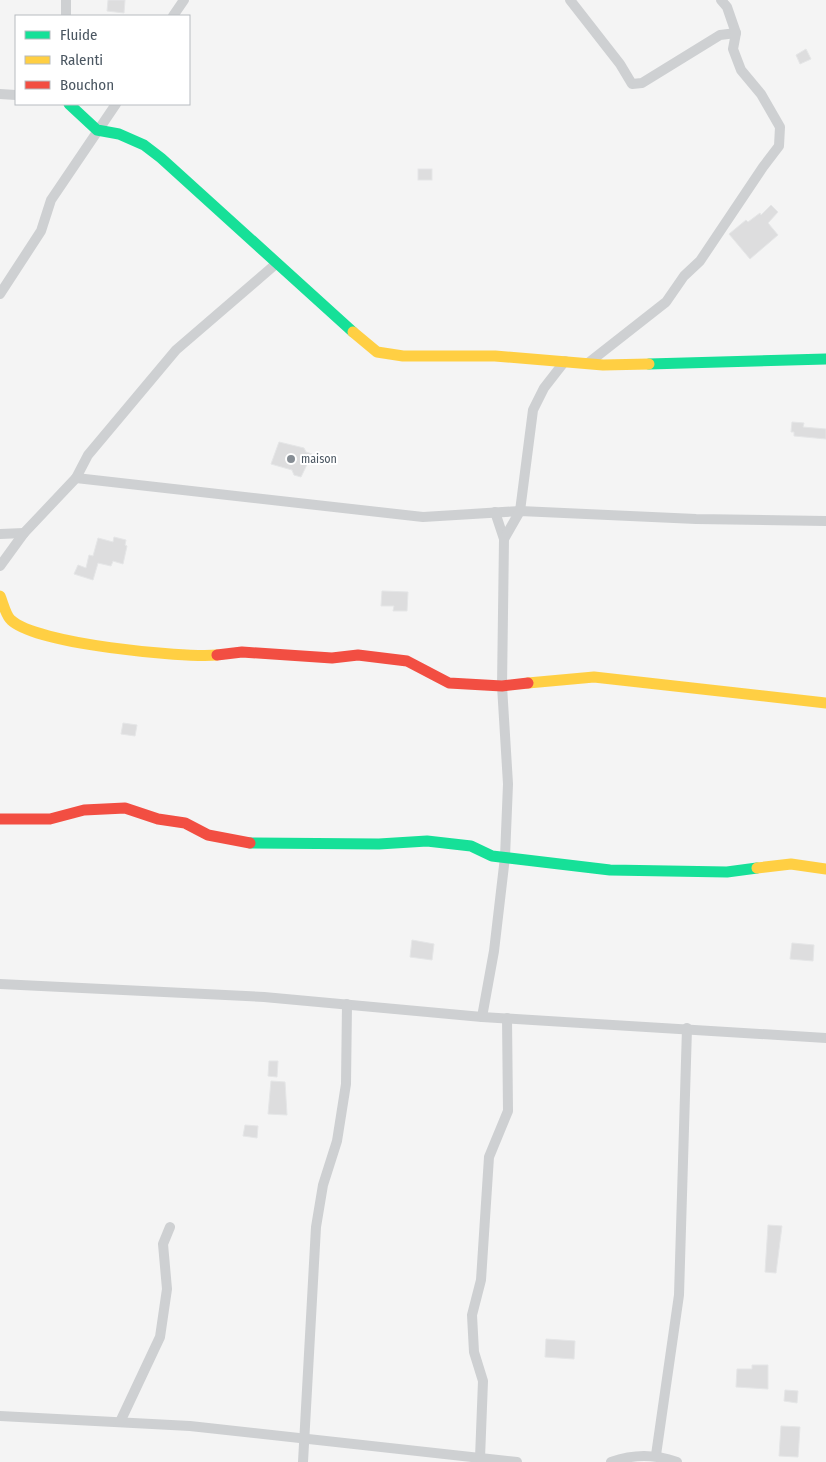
<svg xmlns="http://www.w3.org/2000/svg" width="826" height="1462" font-family="'Fira Sans Condensed',sans-serif">
	<style>
		.building { fill: #ddddde; stroke: #e5e6e7 }
		.lines { fill: none; stroke-linecap: round; stroke-linejoin: round }
		.street { stroke: #ced0d2; stroke-width: 10 }
		.fast { stroke: #16e098; stroke-width: 11 }
		.slow { stroke: #ffcf43; stroke-width: 11 }
		.jam { stroke: #f24e42; stroke-width: 11 }
		.poi-dot { fill: #868d94; stroke: #fff; stroke-width: 2 }
		.labels { text-anchor: middle; stroke-width: 4; stroke-linejoin: round; paint-order: stroke }
		.poi-label { font-size: 12px; fill: #4a5661; stroke: #fff; text-anchor: start }
	</style>
	<rect width="100%" height="100%" fill="#f4f4f4"/>
	<g class="building">
		<polygon points="108,0 125,0 124,13 107,11"/>
		<polygon points="806,49 811,59 800,64 796,55"/>
		<rect x="418" y="169" width="14" height="11"/>
		<polygon points="771,205 778,212 768,223 778,235 750,259 729,234 746,220 748,222 760,213 761,215"/>
		<polygon points="792,422 804,423 803,427 826,429 826,439 794,436 794,432 791,432"/>
		<polygon points="279,442 304,448 306,452 312,454 301,477 294,475 292,470 271,464"/>
		<polygon points="114,537 126,540 125,545 127,546 123,564 113,561 111,566 98,563 93,580 74,574 78,565 86,568 89,555 93,556 98,538 113,542"/>
		<polygon points="382,591 408,592 407,611 393,611 394,606 381,606"/>
		<polygon points="123,723 137,725 135,736 121,734"/>
		<polygon points="412,940 434,944 432,960 410,957"/>
		<polygon points="792,943 814,945 813,961 790,959"/>
		<polygon points="269,1061 278,1061 277,1077 268,1076"/>
		<polygon points="271,1081 285,1082 287,1115 268,1114"/>
		<polygon points="245,1125 258,1126 257,1138 243,1136"/>
		<polygon points="768,1225 782,1226 776,1273 765,1272"/>
		<polygon points="546,1339 575,1341 574,1359 545,1357"/>
		<polygon points="752,1365 768,1365 768,1389 736,1387 737,1369 752,1369"/>
		<polygon points="785,1390 798,1391 797,1403 784,1401"/>
		<polygon points="781,1426 800,1427 798,1457 779,1456"/>
	</g>
	<g class="lines">
		<g class="street">
			<polyline points="570,0 620,64 632,84 642,83 720,35 736,33"/>
			<polyline points="66,16 66,0"/>
			<polyline points="173,16 184,0"/>
			<polyline points="0,94 16,95"/>
			<polyline points="0,294 41,231 51,200 116,104"/>
			<polyline points="587,364 666,302 684,276 700,261 763,167 779,146 780,127 761,94 741,70 733,49 736,33 727,7 721,0"/>
			<polyline points="76,478 423,517 520,511 696,519 826,521"/>
			<polyline points="495,512 504,539"/>
			<polyline points="0,534 24,533"/>
			<polyline points="0,566 24,533 76,478 88,455 176,350 277,263"/>
			<polyline points="0,984 264,997 482,1017 826,1038"/>
			<polyline points="482,1017 494,951 505,857 508,784 502,686 504,539 520,511 533,410 544,388 565,361"/>
			<polyline points="0,1416 190,1426 517,1462"/>
			<polyline points="120,1422 160,1337 167,1289 163,1244 170,1227"/>
			<polyline points="656,1455 679,1295 687,1028"/>
			<polyline points="480,1458 483,1381 474,1352 472,1315 481,1280 489,1157 508,1111 507,1018"/>
			<polyline points="303,1462 316,1227 323,1185 337,1141 346,1084 347,1004"/>
			<path d="M611 1462C634 1454 654 1454 677 1462"/>
		</g>
		<g class="fast">
			<polyline points="69,104 97,130 119,134 144,145 161,158 353,332"/>
			<polyline points="649,364 826,359"/>
			<polyline points="250,843 379,844 427,841 471,846 492,856 610,870 727,872 757,868"/>
		</g>
		<g class="slow">
			<polyline points="353,332 377,352 403,356 495,356 603,365 649,364"/>
			<path d="M0 596C3 603 6 616 11 620 36 644 182 658 217 655"/>
			<polyline points="528,683 594,677 826,703"/>
			<polyline points="757,868 791,864 826,869"/>
		</g>
		<g class="jam">
			<polyline points="217,655 242,652 332,658 358,655 407,661 449,683 502,686 528,683"/>
			<polyline points="0,819 50,819 84,810 125,808 158,819 185,823 208,835 250,843"/>
		</g>
	</g>
	<circle class="poi-dot" cx="291" cy="459" r="5"/>
	<g class="labels">
		<g class="poi-label">
			<text x="301" y="463">maison</text>
		</g>
	</g>
	<rect x="15" y="15" width="175" height="90" fill="#ffffff" stroke="#b7bbc0"/>
	<rect x="25" y="31" width="25" height="8" fill="#16e098" stroke="#b7bbc0"/>
	<text x="60" y="40" font-size="15" fill="#4a5661">Fluide</text>
	<rect x="25" y="56" width="25" height="8" fill="#ffcf43" stroke="#b7bbc0"/>
	<text x="60" y="65" font-size="15" fill="#4a5661">Ralenti</text>
	<rect x="25" y="81" width="25" height="8" fill="#f24e42" stroke="#b7bbc0"/>
	<text x="60" y="90" font-size="15" fill="#4a5661">Bouchon</text>
</svg>
